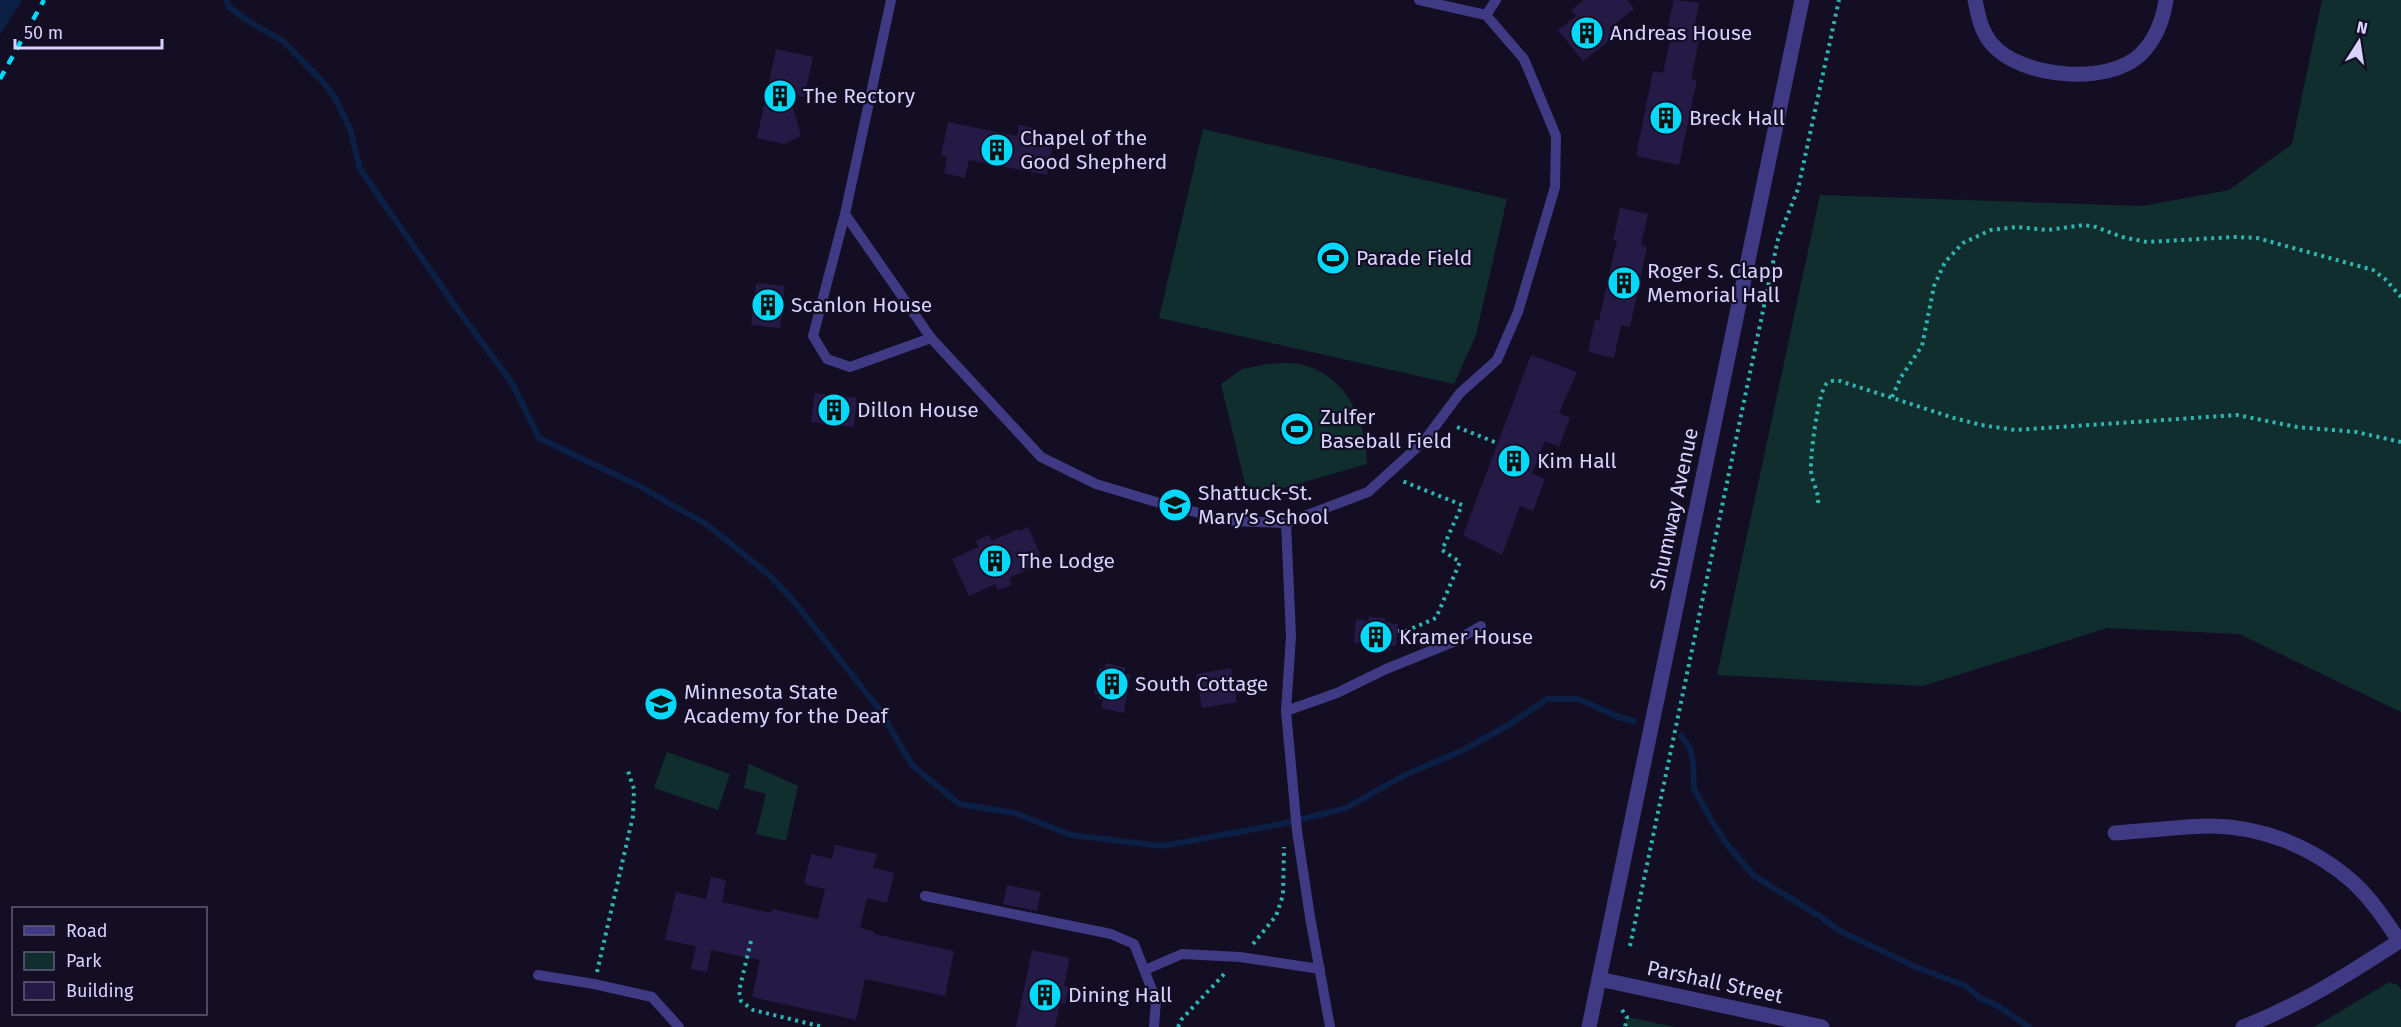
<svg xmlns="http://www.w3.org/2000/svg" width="2401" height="1027" font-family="'Fira Sans',sans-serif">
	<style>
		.green { fill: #112e2e }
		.water { fill: #0c1f45 }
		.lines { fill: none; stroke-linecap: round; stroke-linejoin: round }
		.stream { stroke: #0c1f45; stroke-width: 6 }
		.building { fill: #251a45 }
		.path { stroke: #2fb5b2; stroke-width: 4; stroke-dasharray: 3 4.5; stroke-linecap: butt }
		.service { stroke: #3f3a83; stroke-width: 10 }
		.minor { stroke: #3f3a83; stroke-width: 15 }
		.tertiary { stroke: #3f3a83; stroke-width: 15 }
		.rail { stroke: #01d9fb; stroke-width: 4.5; stroke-dasharray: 9 8; stroke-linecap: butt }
		.labels { text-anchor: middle; stroke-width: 4.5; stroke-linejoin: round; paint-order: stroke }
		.poi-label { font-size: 21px; fill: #d8d2ff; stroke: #130e24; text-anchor: start }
		.street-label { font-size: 21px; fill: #d8d2ff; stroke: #130e24 }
	</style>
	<rect width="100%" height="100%" fill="#130e24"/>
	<g class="green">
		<polygon points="2322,0 2401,0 2401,712 2239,634 2107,628 1923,686 1717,675 1820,195 2142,206 2229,190 2292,144"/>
		<polygon points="1203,129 1507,199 1476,335 1454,384 1159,318"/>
		<path d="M1267 364C1277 364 1289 362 1299 364 1347 374 1366 420 1367 464L1263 494 1245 484 1221 384 1242 369Z"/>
		<polygon points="667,752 730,774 718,810 654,788"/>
		<polygon points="749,764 798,786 786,841 756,834 766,794 744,788"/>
		<polygon points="2389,982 2398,985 2401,990 2401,1027 2314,1027"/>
		<polygon points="1627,1017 1675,1027 1625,1027"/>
	</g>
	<polygon class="water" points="0,0 22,0 0,35"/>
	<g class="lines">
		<g class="stream">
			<polyline points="226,0 229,7 245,19 283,41 324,83 335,98 350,129 360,169 458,310 512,383 539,438 639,486 706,524 767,573 792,599 879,709 912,765 959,804 1015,813 1071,835 1162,846 1282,824 1346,808 1405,775 1461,751 1507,726 1547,699 1578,699 1619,717 1634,721"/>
			<polyline points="1681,736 1690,748 1693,763 1694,789 1710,818 1726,843 1754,876 1818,915 1838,930 1916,967 1966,986 1980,998 1998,1006 2029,1027"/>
		</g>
	</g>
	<g class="building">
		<polygon points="1584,0 1627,0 1634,9 1609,28 1615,36 1583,61 1558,30 1576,16 1571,10"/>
		<polygon points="1674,0 1699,3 1695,24 1702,26 1691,79 1697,80 1679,165 1636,156 1653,71 1663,73 1673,27 1668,26"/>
		<polygon points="776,49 813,57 804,97 789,94 801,136 784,144 757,138"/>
		<polygon points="948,122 1017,136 1019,125 1038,129 1036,140 1053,143 1047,175 969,160 965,178 944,173 947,157 941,156"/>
		<polygon points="1620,208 1648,214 1641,245 1647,247 1630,327 1621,325 1614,358 1588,352 1595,320 1599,320 1617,240 1613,240"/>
		<polygon points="756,283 785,286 780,328 751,325"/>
		<polygon points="1531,355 1577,372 1559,413 1570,418 1559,447 1545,441 1532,474 1545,479 1533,511 1520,506 1502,555 1463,535"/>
		<polygon points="815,393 857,398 854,427 811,422"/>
		<polygon points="1028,527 1042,559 1033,563 1035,566 1009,578 1012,585 998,590 995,584 969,596 952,559 978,547 976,541 989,535 992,541 1018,529 1019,531"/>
		<polygon points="1369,617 1385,618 1385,622 1398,624 1396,646 1390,646 1390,651 1367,649 1367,644 1354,643 1356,619 1368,621"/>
		<polygon points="1106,663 1126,668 1124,673 1130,675 1124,713 1101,708 1103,700 1098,699 1099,695 1094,694 1100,668 1104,669"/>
		<polygon points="1231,668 1237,702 1202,708 1196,674"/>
		<polygon points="835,845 877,854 873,868 894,873 887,903 867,898 860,928 875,932 874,934 954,951 945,996 865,979 856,1020 752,997 760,960 711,950 707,972 691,969 696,946 665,940 676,892 706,899 711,877 726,880 722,902 771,913 772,909 818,919 825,889 804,884 811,854 832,859"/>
		<polygon points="1007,885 1041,892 1037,911 1003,904"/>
		<polygon points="1032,950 1070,958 1064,986 1069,987 1065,1004 1060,1003 1055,1027 1016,1027"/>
	</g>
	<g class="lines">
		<g class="path">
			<polyline points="1892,397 1901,377 1922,346 1934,286 1945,262 1963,243 1991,230 2017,227 2048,230 2084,225 2096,227 2122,237 2147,242 2235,237 2257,238 2373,270 2385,279 2401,297"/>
			<polyline points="1457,427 1497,443"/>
			<path d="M1818 503C1819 491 1812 483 1811 471 1810 457 1818 391 1827 383 1830 380 1836 381 1840 381L1954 418 1981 425 2015 430 2237 415 2297 427 2356 432 2401 442"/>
			<polyline points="1398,631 1406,631 1436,618 1460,562 1442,550 1462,505 1402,481"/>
			<polyline points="751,941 739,991 741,1001 753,1010 823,1027"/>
			<polyline points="1253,944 1276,916 1283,895 1284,847"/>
			<polyline points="1630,946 1778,239 1798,189 1839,0"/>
			<polyline points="597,972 633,816 634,789 628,771"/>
			<polyline points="1622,1010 1627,1017 1625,1027"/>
			<polyline points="1178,1027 1181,1020 1227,971"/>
		</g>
		<g class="service">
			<polyline points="891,0 845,214 931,338 1041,457 1096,484 1163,504 1231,521 1286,523 1368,492 1424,441 1460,393 1497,360 1518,312 1555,187 1556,136 1524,59 1486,15 1419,0"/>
			<polyline points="1486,15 1496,0"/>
			<polyline points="845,214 813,336 827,359 850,367 931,338"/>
			<polyline points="1286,523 1291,636 1286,711 1297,831 1310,917 1330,1027"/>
			<polyline points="1286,711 1337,693 1386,669 1453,642 1481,626"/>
			<polyline points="925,896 1111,934 1134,944 1156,1000 1154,1027"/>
			<polyline points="1145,970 1182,954 1240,957 1320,969"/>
			<polyline points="538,975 594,984 652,997 679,1027"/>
		</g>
		<g class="minor">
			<path d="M1975 0C1978 15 1981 31 1991 43 2019 78 2109 86 2141 54 2155 40 2163 20 2166 0"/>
			<path d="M2115 833C2145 831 2176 827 2207 826 2260 825 2314 847 2354 883 2372 900 2386 921 2399 941"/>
		</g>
		<g class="tertiary">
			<polyline points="1599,979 1822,1027"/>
			<polyline points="1589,1027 1802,0"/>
			<path d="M2243 1027C2301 1005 2350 973 2401 940"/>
		</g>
		<polyline class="rail" points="0,79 44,0"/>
	</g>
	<defs>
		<symbol id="building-disc" viewBox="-11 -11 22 22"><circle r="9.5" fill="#01d9fb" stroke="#130e24"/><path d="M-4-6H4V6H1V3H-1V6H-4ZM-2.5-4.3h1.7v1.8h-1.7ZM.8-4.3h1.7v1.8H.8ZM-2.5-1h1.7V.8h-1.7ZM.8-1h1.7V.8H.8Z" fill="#111"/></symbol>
		<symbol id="stadium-disc" viewBox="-11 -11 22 22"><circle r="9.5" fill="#01d9fb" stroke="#130e24"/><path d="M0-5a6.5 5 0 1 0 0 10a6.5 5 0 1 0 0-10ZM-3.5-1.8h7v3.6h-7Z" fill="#111"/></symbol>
		<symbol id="school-disc" viewBox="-11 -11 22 22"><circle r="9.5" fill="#01d9fb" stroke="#130e24"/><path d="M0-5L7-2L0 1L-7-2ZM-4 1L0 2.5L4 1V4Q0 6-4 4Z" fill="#111"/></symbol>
	</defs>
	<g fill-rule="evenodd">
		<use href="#building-disc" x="1568" y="14" width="38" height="38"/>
		<use href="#building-disc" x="761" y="77" width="38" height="38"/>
		<use href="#building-disc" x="1647" y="99" width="38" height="38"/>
		<use href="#building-disc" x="978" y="131" width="38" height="38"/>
		<use href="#stadium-disc" x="1314" y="239" width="38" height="38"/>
		<use href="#building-disc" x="1605" y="264" width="38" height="38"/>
		<use href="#building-disc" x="749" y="286" width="38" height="38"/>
		<use href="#building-disc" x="815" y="391" width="38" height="38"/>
		<use href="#stadium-disc" x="1278" y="410" width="38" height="38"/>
		<use href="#building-disc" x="1495" y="442" width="38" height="38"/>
		<use href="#school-disc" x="1156" y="486" width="38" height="38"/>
		<use href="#building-disc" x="976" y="542" width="38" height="38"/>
		<use href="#building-disc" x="1357" y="618" width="38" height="38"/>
		<use href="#building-disc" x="1093" y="665" width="38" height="38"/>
		<use href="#school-disc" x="642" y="685" width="38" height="38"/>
		<use href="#building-disc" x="1026" y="976" width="38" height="38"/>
	</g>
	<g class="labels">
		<g class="poi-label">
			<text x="1610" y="40">Andreas House</text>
			<text x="803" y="103">The Rectory</text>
			<text x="1689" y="125">Breck Hall</text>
			<text x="1020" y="145">Chapel of the<tspan x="1020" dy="24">Good Shepherd</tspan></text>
			<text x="1356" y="265">Parade Field</text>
			<text x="1647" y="278">Roger S. Clapp<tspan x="1647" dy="24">Memorial Hall</tspan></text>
			<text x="791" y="312">Scanlon House</text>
			<text x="857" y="417">Dillon House</text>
			<text x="1320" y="424">Zulfer<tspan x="1320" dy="24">Baseball Field</tspan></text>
			<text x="1537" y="468">Kim Hall</text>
			<text x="1198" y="500">Shattuck-St.<tspan x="1198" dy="24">Mary’s School</tspan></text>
			<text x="1018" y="568">The Lodge</text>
			<text x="1399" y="644">Kramer House</text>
			<text x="1135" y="691">South Cottage</text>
			<text x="684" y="699">Minnesota State<tspan x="684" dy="24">Academy for the Deaf</tspan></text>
			<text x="1068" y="1002">Dining Hall</text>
		</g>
		<g class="street-label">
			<text transform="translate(1674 509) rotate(-78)" y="7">Shumway Avenue</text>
			<text transform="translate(1715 982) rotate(12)" y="7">Parshall Street</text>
		</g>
	</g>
	<rect x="12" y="907" width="195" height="108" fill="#130e24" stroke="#625c7c" stroke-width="1.5"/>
	<rect x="24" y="926" width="30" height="9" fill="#3f3a83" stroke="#625c7c" stroke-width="1.5"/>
	<text x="66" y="937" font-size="18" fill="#d8d2ff">Road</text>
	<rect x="24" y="952" width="30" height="18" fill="#112e2e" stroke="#625c7c" stroke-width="1.5"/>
	<text x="66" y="967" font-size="18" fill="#d8d2ff">Park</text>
	<rect x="24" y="982" width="30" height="18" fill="#251a45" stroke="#625c7c" stroke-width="1.5"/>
	<text x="66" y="997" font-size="18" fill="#d8d2ff">Building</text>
	<g transform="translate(2359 42) rotate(12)" stroke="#130e24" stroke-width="4.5" paint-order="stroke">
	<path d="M0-4.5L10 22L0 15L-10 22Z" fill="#d8d2ff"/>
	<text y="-9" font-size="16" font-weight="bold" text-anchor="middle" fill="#d8d2ff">N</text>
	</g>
	<path d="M15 39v9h147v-9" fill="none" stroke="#d8d2ff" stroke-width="3"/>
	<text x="24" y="39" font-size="18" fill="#d8d2ff" stroke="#130e24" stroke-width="4.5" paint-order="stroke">50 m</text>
</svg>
